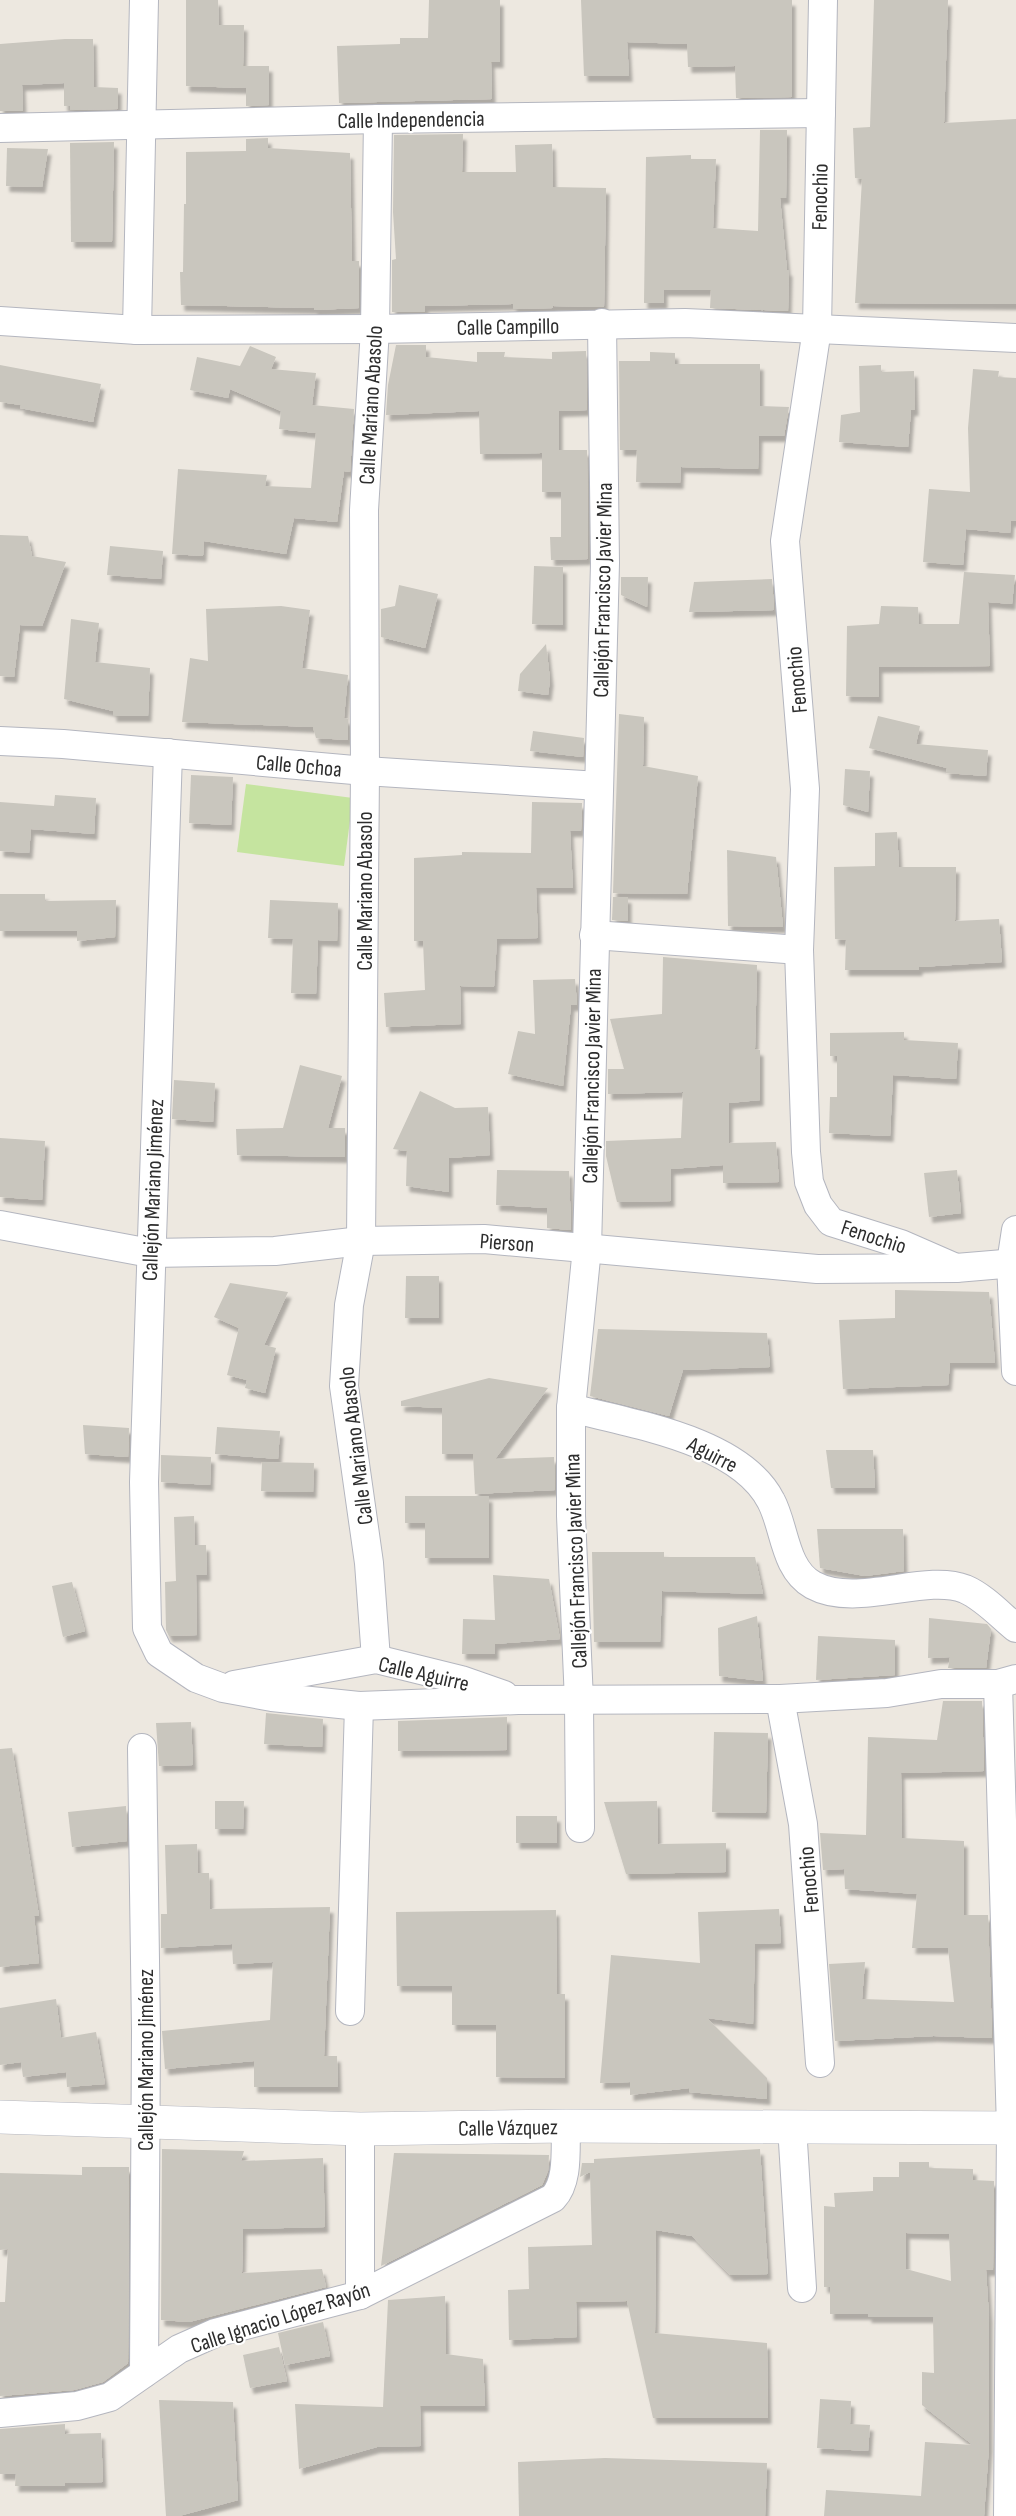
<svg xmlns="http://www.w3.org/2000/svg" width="1016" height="2516" font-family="'Sofia Sans Condensed',sans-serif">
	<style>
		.pitch { fill: #c5e49f }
		.building { fill: #c9c6be; fill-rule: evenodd; filter: url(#shadow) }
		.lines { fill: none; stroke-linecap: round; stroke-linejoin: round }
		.street-casing { stroke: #b4b6bf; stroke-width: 30 }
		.secondary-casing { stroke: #b4b6bf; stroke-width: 34 }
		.street { stroke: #fff; stroke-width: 28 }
		.secondary { stroke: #fff; stroke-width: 33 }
		.labels { text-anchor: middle; stroke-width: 4.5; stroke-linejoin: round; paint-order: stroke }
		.street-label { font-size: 22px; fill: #2d2d2d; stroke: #fff }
	</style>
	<defs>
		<filter id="shadow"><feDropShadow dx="3.5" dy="6" stdDeviation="1.5" flood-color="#0004"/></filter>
	</defs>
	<rect width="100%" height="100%" fill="#ede8e0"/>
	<polygon class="pitch" points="246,784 353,798 344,866 237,852"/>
	<g class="building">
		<polygon points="186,0 218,0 219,25 244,25 243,66 269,66 269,105 246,106 246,88 186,86"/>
		<polygon points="429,0 500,0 500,62 491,62 492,99 339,103 337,46 400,44 400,38 428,38"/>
		<polygon points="581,0 792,0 792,97 736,98 735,66 688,67 687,44 627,42 629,76 584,76"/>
		<polygon points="874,0 948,0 944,123 1016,119 1016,304 855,303 862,179 855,178 853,128 870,127"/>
		<polygon points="65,39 93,39 94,87 118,88 118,109 70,110 70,106 64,106 64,83 22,85 23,111 0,111 0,44"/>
		<polygon points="760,130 787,130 786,198 780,198 787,270 789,270 788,311 710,308 711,290 664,290 664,303 644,303 646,157 691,155 691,159 716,159 713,228 758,231"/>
		<polygon points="463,134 462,172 516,172 515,145 552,144 553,187 606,188 604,307 553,306 553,308 513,309 513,304 425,306 425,312 392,312 392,260 396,259 393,212 394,135"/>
		<polygon points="268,138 268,148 350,153 352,261 359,261 359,308 314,310 314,308 181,305 180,272 183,272 184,204 186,204 186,152 244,151 246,151 246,139"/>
		<polygon points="114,142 112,242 71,242 70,143"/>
		<polygon points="7,148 48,149 42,187 6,186"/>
		<polygon points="396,345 426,345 426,357 477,362 477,352 505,352 504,357 552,359 552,352 586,351 587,410 559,411 559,450 587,450 588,559 551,560 550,537 561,537 561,492 542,492 542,453 480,454 479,411 386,415 388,385"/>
		<polygon points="250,346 276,357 271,369 316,373 312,405 354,409 350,472 344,471 337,522 294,518 286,554 204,541 203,556 172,554 178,469 267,475 265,486 311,488 316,433 279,429 281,411 230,389 228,398 190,390 197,357 240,366"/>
		<polygon points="650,352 675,353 675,364 760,364 760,406 789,407 784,436 759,436 758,469 681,467 680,483 636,482 637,450 620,450 619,361 650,361"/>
		<polygon points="0,365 101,384 93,422 20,408 21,405 0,402"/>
		<polygon points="881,365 881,372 914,371 915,410 911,410 908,447 839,442 841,415 860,412 859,366"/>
		<polygon points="973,369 999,371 998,377 1016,378 1016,521 1011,521 1010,533 966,529 963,565 923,562 929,489 970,492 968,428"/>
		<polygon points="0,535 28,536 32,556 66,562 42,626 20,625 14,677 0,676"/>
		<polygon points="110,546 163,551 161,579 107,575"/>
		<polygon points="534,566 563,567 563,625 532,624"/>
		<polygon points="964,572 1015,575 1012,604 988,602 990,666 879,667 879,697 846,696 847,626 879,624 881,606 918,607 919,624 959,624"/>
		<polygon points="621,577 648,577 647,607 621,595"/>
		<polygon points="772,579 774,610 689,612 694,582"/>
		<polygon points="399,585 438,594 425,648 381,637 381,609 395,606"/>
		<polygon points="281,606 310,610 302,668 348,675 344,718 348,719 348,740 316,738 313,727 182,722 190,658 208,661 206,609"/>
		<polygon points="71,619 99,623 95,662 150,668 148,716 113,716 113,711 64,699"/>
		<polygon points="546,644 550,680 548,695 518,691 520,674"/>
		<polygon points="619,714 644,717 643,766 698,776 687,894 613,893"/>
		<polygon points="878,716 920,726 916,744 988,750 986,776 946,773 947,768 869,748"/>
		<polygon points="533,731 584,738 583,757 530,751"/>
		<polygon points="845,769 870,771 868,812 843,805"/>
		<polygon points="191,775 233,777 231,825 189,823"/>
		<polygon points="55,795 96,798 94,834 31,829 29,853 0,851 0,802 54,806"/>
		<polygon points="532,802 582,803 581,831 570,831 573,888 536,888 538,938 497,939 494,987 460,986 461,1024 386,1027 384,993 425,990 423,941 414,941 414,858 462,855 462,852 531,853"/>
		<polygon points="897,832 899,867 956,867 955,921 999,919 1002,962 919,967 919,970 845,970 846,940 835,939 834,867 875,866 875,833"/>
		<polygon points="727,850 776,857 783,927 728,926"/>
		<polygon points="0,894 45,894 45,901 116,900 115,937 77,941 77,931 0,931"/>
		<polygon points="613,897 628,897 628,921 612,920"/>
		<polygon points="270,900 338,903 337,941 318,940 316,994 291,993 293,939 268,938"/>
		<polygon points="663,957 757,965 755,1049 760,1050 760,1100 729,1103 729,1143 776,1142 779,1182 723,1183 723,1165 671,1169 671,1201 617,1202 606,1156 606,1141 681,1138 683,1092 608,1094 608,1069 624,1069 610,1019 662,1014"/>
		<polygon points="575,979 577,1005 571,1005 563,1086 508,1074 518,1031 535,1034 533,980"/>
		<polygon points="904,1032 904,1040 958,1043 956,1079 893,1075 890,1136 829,1133 830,1097 837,1097 837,1056 830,1056 830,1033"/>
		<polygon points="300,1065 342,1076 328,1128 345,1128 345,1157 237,1155 236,1129 283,1128"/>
		<polygon points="174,1080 215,1083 213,1122 172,1119"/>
		<polygon points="420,1091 455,1108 488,1107 490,1155 449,1158 449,1192 406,1186 407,1151 393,1149"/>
		<polygon points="0,1138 45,1141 42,1200 0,1197"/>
		<polygon points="497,1170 569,1171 571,1230 547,1228 547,1208 496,1205"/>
		<polygon points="957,1170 961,1213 929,1217 924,1173"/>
		<polygon points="406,1276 439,1276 439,1318 405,1318"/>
		<polygon points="230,1283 288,1292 264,1345 276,1348 265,1393 245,1388 247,1380 227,1375 239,1328 214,1317"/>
		<polygon points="895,1290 989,1292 995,1363 950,1363 948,1385 843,1389 839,1320 895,1318"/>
		<polygon points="598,1329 767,1333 770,1367 683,1370 669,1416 590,1396"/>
		<polygon points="489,1378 548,1388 495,1459 554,1457 555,1490 475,1494 473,1454 442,1454 442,1408 401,1406 401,1401"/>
		<polygon points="83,1425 129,1428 128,1457 85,1454"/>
		<polygon points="217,1427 280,1431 278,1459 215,1454"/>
		<polygon points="826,1450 873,1450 875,1488 831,1488"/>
		<polygon points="161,1455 211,1457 210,1485 161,1482"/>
		<polygon points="262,1462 314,1463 313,1492 261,1491"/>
		<polygon points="405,1496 489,1496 489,1558 425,1558 425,1523 405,1523"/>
		<polygon points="194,1516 195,1545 206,1545 207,1575 196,1575 197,1635 169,1636 166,1630 165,1582 176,1581 174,1517"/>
		<polygon points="817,1529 903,1529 904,1571 865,1576 820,1568"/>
		<polygon points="592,1552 664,1552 664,1557 755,1557 763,1594 662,1591 660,1642 594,1642"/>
		<polygon points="493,1575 549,1579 560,1639 495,1644 495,1654 462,1654 463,1619 495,1620"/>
		<polygon points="72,1582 85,1631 63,1637 52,1586"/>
		<polygon points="757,1616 763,1681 719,1676 718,1628"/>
		<polygon points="929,1618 987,1624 991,1629 986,1668 948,1668 950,1657 928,1658"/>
		<polygon points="818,1636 895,1640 895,1675 816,1680"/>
		<polygon points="943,1701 982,1701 984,1771 901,1773 902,1838 964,1841 964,1915 988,1915 992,2038 934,2036 835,2041 829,1964 865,1962 862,1999 954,2002 948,1948 912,1948 917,1894 845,1889 844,1869 823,1870 820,1833 866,1835 868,1737 937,1740"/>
		<polygon points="266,1713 323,1719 322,1747 264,1744"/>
		<polygon points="507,1717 507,1750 398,1751 398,1721"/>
		<polygon points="191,1722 193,1765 159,1766 156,1723"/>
		<polygon points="714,1732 768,1733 766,1813 712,1812"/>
		<polygon points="12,1748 39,1916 34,1916 39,1963 0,1967 0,1749"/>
		<polygon points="215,1801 244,1801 243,1829 215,1829"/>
		<polygon points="657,1801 658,1844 726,1843 726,1872 626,1874 604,1802"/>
		<polygon points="126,1806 127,1841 72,1847 68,1812"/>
		<rect x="516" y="1816" width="41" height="27"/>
		<polygon points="197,1844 198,1873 209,1873 210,1909 330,1907 324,2056 337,2056 338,2087 254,2087 254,2061 165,2069 162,2031 270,2020 273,1962 233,1964 232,1944 161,1948 161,1914 167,1914 165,1845"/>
		<polygon points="779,1909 781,1943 755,1944 753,2024 707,2018 767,2078 767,2099 689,2092 689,2088 630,2095 630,2082 600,2083 611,1955 700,1963 698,1912"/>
		<polygon points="556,1910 557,1994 565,1994 565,2078 496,2077 496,2025 452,2025 452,1986 397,1986 396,1912"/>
		<polygon points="56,1999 61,2038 96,2032 105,2084 67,2087 66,2072 23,2077 21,2062 0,2065 0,2008"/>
		<polygon points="162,2149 244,2151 241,2161 323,2158 325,2227 243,2229 242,2273 322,2269 326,2287 189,2322 161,2320"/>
		<polygon points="760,2149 768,2274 730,2275 692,2236 656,2230 655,2333 767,2343 768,2418 653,2418 627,2301 576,2302 577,2337 509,2340 508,2290 529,2289 528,2247 592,2245 590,2172 580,2177 582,2163 594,2163 594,2159"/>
		<polygon points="394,2153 549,2155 548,2171 542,2185 381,2266"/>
		<path d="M899 2162H929V2168L973 2169V2180L994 2181 993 2270H986L989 2317V2446L984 2516H824L826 2490 921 2496 925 2442 973 2445 922 2405V2372L934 2373 933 2317H868V2314H830V2287H824V2206L835 2207 834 2193 873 2191V2177H899ZM906 2233 949 2234 951 2281 906 2269Z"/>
		<polygon points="82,2167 129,2167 128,2363 103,2382 74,2390 0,2396 0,2302 5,2302 8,2249 0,2250 0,2173 82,2175"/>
		<polygon points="445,2296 446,2354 483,2359 485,2406 420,2406 421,2446 377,2447 299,2469 295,2404 383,2407 388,2300"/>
		<polygon points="323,2322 330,2356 285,2365 278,2333"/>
		<polygon points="279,2347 287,2381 250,2388 243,2355"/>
		<polygon points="820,2399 851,2401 850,2424 870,2425 868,2451 817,2448"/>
		<polygon points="159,2400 233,2402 238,2500 179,2516 166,2516"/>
		<polygon points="65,2424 65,2434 101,2433 103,2482 65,2483 65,2486 15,2486 16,2474 0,2474 0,2429"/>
		<polygon points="605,2458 767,2463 765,2516 519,2516 518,2462"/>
	</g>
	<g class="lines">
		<defs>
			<g id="street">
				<polyline points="823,0 817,329 785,541 805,789 799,950 806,1152 809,1182 818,1205 831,1222 901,1244 956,1268"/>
				<polyline points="0,128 378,119 821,113"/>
				<polyline points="0,321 137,330 375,329 685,323 1016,338"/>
				<polyline points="137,330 144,0"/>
				<polyline points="0,741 63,744 365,771 599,786"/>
				<polyline points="168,753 144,1482 147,1628 159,1653 196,1678 223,1688 272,1697 359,1706 518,1700 780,1699 887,1693 941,1684 998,1684 1016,1679"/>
				<polyline points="594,935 799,950"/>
				<polyline points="0,1225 150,1253 275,1251 361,1241 484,1239 817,1269 956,1268 1016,1263"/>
				<polyline points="1016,1230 1011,1263 1016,1371"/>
				<path d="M571 1408C632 1424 740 1440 771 1501 785 1527 784 1569 813 1585 857 1609 924 1573 965 1589 984 1597 1001 1616 1016 1628"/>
				<polyline points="376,1659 369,1563 344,1386 349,1305 361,1241 365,771 364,510 375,329 378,119"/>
				<polyline points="998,1684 1011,2128 1008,2516"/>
				<polyline points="234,1685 376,1659 461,1680 504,1695"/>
				<polyline points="780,1699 803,1824 820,2063"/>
				<polyline points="142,1748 146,2031 144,2373"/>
				<polyline points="580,1828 579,1701 571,1516 571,1408 587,1248 605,563 602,323"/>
				<polyline points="350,2011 359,1706"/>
				<polyline points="792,2126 802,2288"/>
				<polyline points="360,2129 360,2295"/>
				<path d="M0 2413 77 2406 110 2397 179 2349 215 2333 360 2295 553 2198C569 2181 565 2149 566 2126"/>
			</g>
			<polyline id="secondary" points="0,2117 360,2129 566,2126 1016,2128"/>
		</defs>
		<use href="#street" class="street-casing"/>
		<use href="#secondary" class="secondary-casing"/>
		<use href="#street" class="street"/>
		<use href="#secondary" class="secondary"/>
	</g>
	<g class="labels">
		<g class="street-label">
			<text transform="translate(411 119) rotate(-1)" y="8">Calle Independencia</text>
			<text transform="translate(819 197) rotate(-89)" y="8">Fenochio</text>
			<text transform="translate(508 326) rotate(-1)" y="8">Calle Campillo</text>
			<text transform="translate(370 405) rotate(-87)" y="8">Calle Mariano Abasolo</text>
			<text transform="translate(602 590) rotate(-89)" y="8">Callejón Francisco Javier Mina</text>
			<text transform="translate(796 680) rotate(-95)" y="8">Fenochio</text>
			<text transform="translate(299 765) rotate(5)" y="8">Calle Ochoa</text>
			<text transform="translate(364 891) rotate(-90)" y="8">Calle Mariano Abasolo</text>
			<text transform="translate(591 1076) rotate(-89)" y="8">Callejón Francisco Javier Mina</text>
			<text transform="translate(152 1190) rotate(-88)" y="8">Callejón Mariano Jiménez</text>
			<text transform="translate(874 1236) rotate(18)" y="8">Fenochio</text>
			<text transform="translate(507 1242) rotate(4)" y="8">Pierson</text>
			<text transform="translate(355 1446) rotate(-97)" y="8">Calle Mariano Abasolo</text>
			<text transform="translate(713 1454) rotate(27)" y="8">Aguirre</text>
			<text transform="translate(575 1561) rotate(-92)" y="8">Callejón Francisco Javier Mina</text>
			<text transform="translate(424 1673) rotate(13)" y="8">Calle Aguirre</text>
			<text transform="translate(808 1880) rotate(-95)" y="8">Fenochio</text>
			<text transform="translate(145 2060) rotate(-90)" y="8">Callejón Mariano Jiménez</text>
			<text transform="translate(508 2127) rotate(-1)" y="8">Calle Vázquez</text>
			<text transform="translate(280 2317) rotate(-18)" y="8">Calle Ignacio López Rayón</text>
		</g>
	</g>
</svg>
